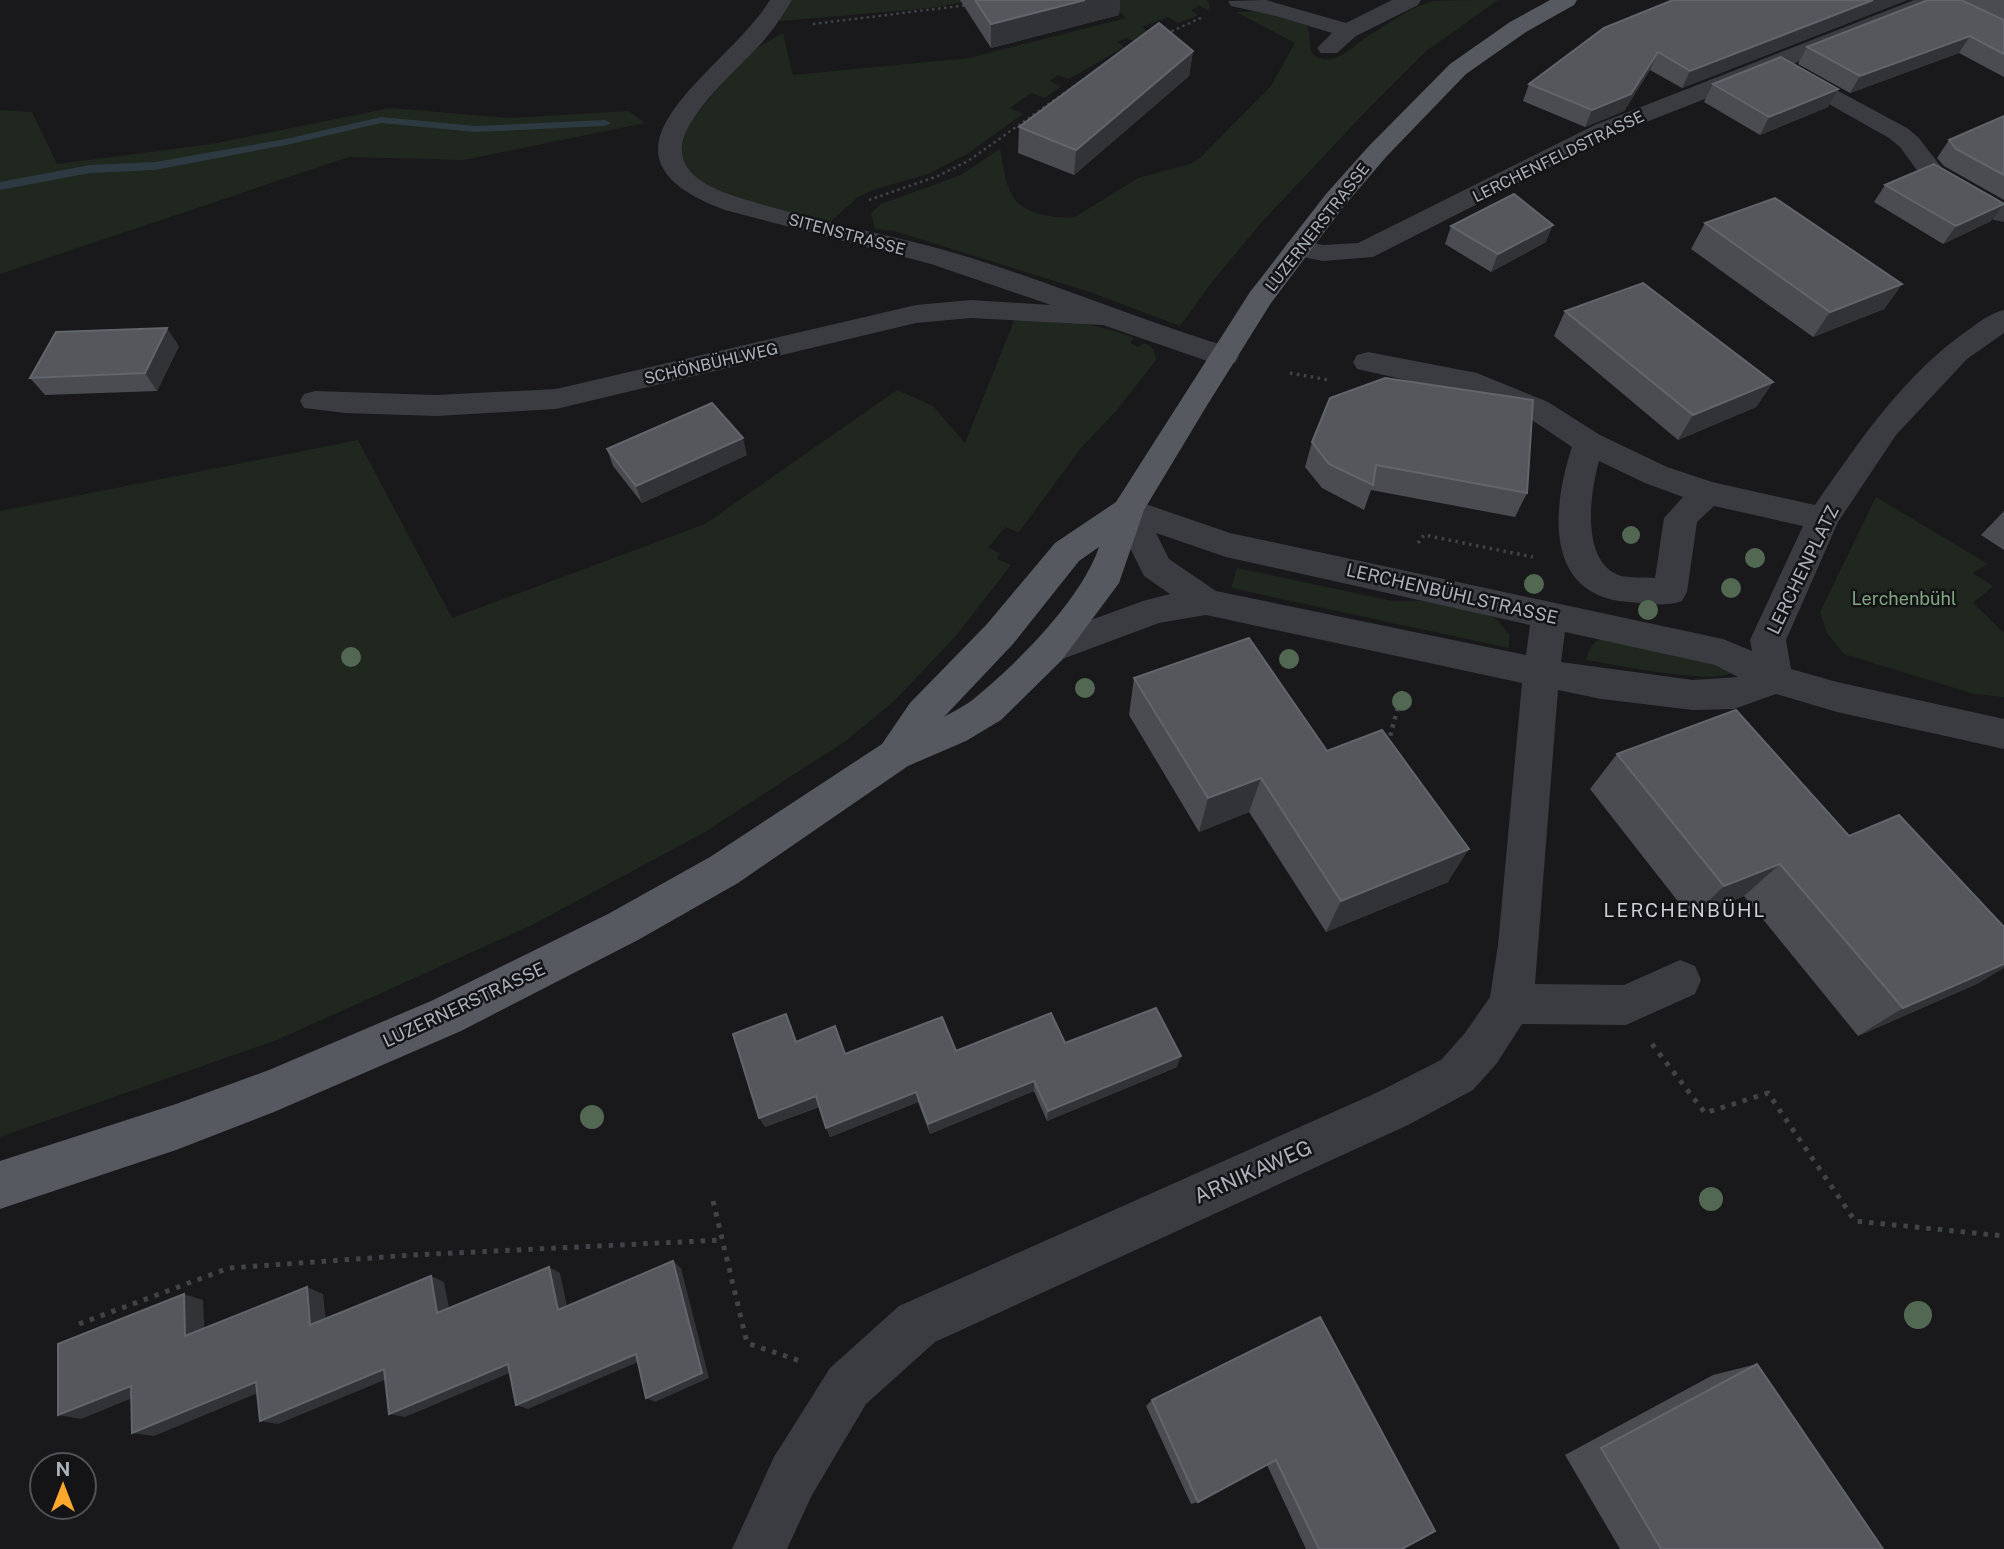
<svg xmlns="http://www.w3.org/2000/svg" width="2004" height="1549" font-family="'Public Sans',sans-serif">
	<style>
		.green { fill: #1f271f }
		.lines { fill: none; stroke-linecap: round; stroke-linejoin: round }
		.stream { fill: #2e3a41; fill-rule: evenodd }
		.path-far3 { stroke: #404348; stroke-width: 2.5; stroke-dasharray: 2.5 3.5; stroke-linecap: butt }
		.path-far2 { stroke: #404348; stroke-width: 3.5; stroke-dasharray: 2.5 4.5; stroke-linecap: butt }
		.path-far1 { stroke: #404348; stroke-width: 4.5; stroke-dasharray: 3.5 5; stroke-linecap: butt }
		.path { stroke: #404348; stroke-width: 5; stroke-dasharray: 4.5 7; stroke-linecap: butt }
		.minor { fill: #3a3c41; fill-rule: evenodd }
		.major { fill: #565960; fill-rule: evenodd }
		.tree { fill: #526853 }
		.wall { fill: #4a4c51 }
		.shaded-wall { fill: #323337 }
		.building { fill: #55575d; stroke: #62656c; stroke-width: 2 }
		.labels { text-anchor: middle; stroke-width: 5; stroke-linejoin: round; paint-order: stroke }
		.far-street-label { font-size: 16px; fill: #abb2bc; stroke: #141417 }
		.street-label { font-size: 18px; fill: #abb2bc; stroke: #141417 }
		.park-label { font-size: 18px; fill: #81a880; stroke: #141417 }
		.neighbourhood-label { font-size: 19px; letter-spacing: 2px; fill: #ccd0d8; stroke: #141417 }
		.near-street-label { font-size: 21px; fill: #abb2bc; stroke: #141417 }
	</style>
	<rect width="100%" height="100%" fill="#19191c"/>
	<g class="green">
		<polygon points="791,0 974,0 932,8 780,21 778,18"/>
		<path d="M1106 0H1207L1210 7 1208 10 1199 6 1191 10 1198 15 1179 23 1168 17 1142 27 1152 35 1135 42 1127 38 1117 42 1124 47 1069 79 1058 75 1050 81 1061 86 1045 98 1031 93 1010 108 1023 114 967 154 928 174 873 190 858 197 830 222C795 214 716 199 692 174 686 168 683 157 680 150L687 125 748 53 783 33 793 75 969 58 1126 18Z"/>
		<path d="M1498 0 1425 52 1371 106 1260 224 1212 282 1180 326 1090 292 894 231 875 229 871 213 881 204 961 175 1000 149C1004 165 1005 190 1017 202 1031 215 1057 219 1075 217L1138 178 1190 164 1200 158 1271 86 1295 43 1236 12 1261 11 1306 25C1313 33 1306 48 1314 55 1333 70 1356 43 1371 34 1390 23 1412 6 1433 1 1453 0 1478 0 1498 0Z"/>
		<polygon points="390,108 509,118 629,111 645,123 464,160 349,157 0,274 0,110 32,112 57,164 212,144"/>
		<path d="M1016 316C1057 320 1096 322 1134 338L1130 343 1138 347 1144 343C1153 347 1155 350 1156 360L1117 410 1081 448 1019 532 1005 527 988 548 1000 553 997 559 1011 565 955 637 894 701 847 740 705 832 532 925 277 1040 0 1137V511L358 440 452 618 705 524 897 390 933 406 965 443Z"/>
		<polygon points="1876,497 1988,564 1972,573 1993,586 1973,603 2004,633 2004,697 1974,694 1844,654 1827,633 1820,612"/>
		<polygon points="1237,568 1393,601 1429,601 1488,614 1498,621 1509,634 1509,648 1231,588"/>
		<path d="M1611 636 1724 661 1731 673C1710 685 1614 664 1586 660 1590 644 1595 640 1611 636Z"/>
	</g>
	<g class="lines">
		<polygon class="stream" points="381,117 475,126 605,120 611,123 605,126 475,132 381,123 286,145 155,170 90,173 0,190 0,182 90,165 155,162 286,139"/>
		<g class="path-far3">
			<polyline points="813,24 968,5"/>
			<polyline points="1166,34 1203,17"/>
			<polyline points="869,200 938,176 968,161 1111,60"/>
		</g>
		<g class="path-far2">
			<polyline points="1290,373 1329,380"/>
			<polyline points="1418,543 1424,535 1533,557"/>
		</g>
		<polyline class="path-far1" points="1388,744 1403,688"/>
		<g class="path">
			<polyline points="1652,1044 1705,1113 1768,1093 1855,1221 2004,1236"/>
			<polyline points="713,1201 747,1343 800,1361"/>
			<polyline points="79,1324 229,1268 413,1255 722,1240"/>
		</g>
		<g class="minor">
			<path d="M770 0H792C784 14 775 27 765 39 743 65 678 118 682 153 685 181 724 193 747 200 820 223 896 235 968 257 1058 285 1145 322 1235 349L1239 356 1235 363 1224 366 1213 363 1103 325 971 318 916 323 556 409 436 416 345 413 304 408 300 401 304 394 315 391 436 395 556 389 916 305 971 300 1051 305 931 264 725 210C571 153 725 73 770 0Z"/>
			<polygon points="1266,0 1346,23 1392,0 1421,0 1418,5 1356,36 1337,53 1321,53 1317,48 1332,33 1276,16 1231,6 1228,1"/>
			<polygon points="1914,0 1945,0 1942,5 1790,65 1907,128 1918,137 1942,168 2004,203 2004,222 1994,220 1924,180 1900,147 1889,138 1781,77 1777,72 1779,70 1613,135 1373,257 1323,261 1288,254 1284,248 1288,242 1298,240 1323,245 1358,243 1595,125"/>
			<path d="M2004 310V333L1967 359 1896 435 1838 522 1786 640 1791 669 1837 682 2004 719V749L1837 712 1776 694 1734 709 1693 710 1601 699 1558 690 1535 984 1624 985 1680 960 1695 966 1701 980 1695 994 1626 1025 1522 1024 1497 1063 1473 1090 1408 1125 935 1342 866 1404 812 1495 787 1549H732L774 1457 830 1368 899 1306 1376 1093 1441 1060 1465 1033 1490 997 1498 945 1522 683 1206 615 1159 623 1049 664 1036 660 1031 650 1036 640 1143 601 1170 594 1144 576 1111 510 1116 502 1128 498 1230 533 1723 639 1752 651 1750 640 1803 526 1714 506 1697 522 1687 592 1682 601C1665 607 1647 604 1629 602 1543 596 1552 507 1572 447L1526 416 1461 389 1437 387 1357 369 1353 362 1357 355 1368 352 1477 373 1548 402 1600 435 1667 467 1712 482 1815 505C1860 440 1905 373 1971 328 1982 320 1991 313 2004 310ZM1599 461 1645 483 1683 497 1664 518 1655 578C1645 577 1631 578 1621 576 1580 563 1590 493 1599 461ZM1156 533 1226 557 1530 625 1526 655 1216 591 1169 559ZM1565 632 1715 665 1738 677 1693 680 1561 662Z"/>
		</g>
		<path class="major" d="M1550 0H1577L1574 5 1526 32 1466 74 1386 157 1344 206 1271 303 1206 407 1144 510 1119 583 1062 660 1001 720 966 741 908 766 738 883 638 940 461 1031 274 1112 176 1150 0 1209V1161L176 1104 269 1070 431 1001 608 914 710 857 882 744 910 703 987 624 1055 543 1116 502 1250 292 1326 194 1368 147 1450 64 1510 22ZM1099 547C1082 598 1018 663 976 697 967 705 954 711 944 717L1013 644 1079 561Z"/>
	</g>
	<g class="tree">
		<circle cx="1631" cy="535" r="9"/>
		<circle cx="1755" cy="558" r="10"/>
		<circle cx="1534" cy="584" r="10"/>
		<circle cx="1731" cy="588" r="10"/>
		<circle cx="1648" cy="610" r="10"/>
		<circle cx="351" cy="657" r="10"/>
		<circle cx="1289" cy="659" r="10"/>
		<circle cx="1085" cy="688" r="10"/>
		<circle cx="1402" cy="701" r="10"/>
		<circle cx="592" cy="1117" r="12"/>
		<circle cx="1711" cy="1199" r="12"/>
		<circle cx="1918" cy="1315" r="14"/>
	</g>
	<g class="wall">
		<polygon points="960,0 1120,0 1119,15 991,48"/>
		<polygon points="1907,0 1682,88 1650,70 1624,111 1585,127 1523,101 1529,84 1604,28"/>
		<polygon points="1962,0 2004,0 2004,77 1959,53 1850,93 1798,64 1807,47"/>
		<polygon points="1193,51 1189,76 1074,175 1018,153 1019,127"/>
		<polygon points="1713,84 1828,107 1760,135 1704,102"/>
		<polygon points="2004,116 2004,200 1944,166 1937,158 1949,140"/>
		<polygon points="1885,185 1991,221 1943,244 1874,202"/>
		<polygon points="1705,223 1902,284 1884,309 1813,337 1691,249"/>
		<polygon points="1451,226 1546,242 1491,272 1445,244"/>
		<polygon points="1565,311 1773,382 1756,407 1678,440 1554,336"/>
		<polygon points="179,346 157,391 45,395 30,378"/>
		<polygon points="1312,442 1527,493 1515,517 1371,490 1364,510 1322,488 1305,467"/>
		<polygon points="607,449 747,455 642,503 613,466"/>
		<polygon points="2004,511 2004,550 1981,535"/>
		<polygon points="1134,678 1327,751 1448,882 1326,932 1249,812 1199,832 1129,715"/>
		<polygon points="1617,754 1979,983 1858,1036 1744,896 1691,918 1590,789"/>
		<polygon points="791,1025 796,1042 845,1054 956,1051 1065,1043 1177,1067 1047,1121 1034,1091 930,1134 918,1102 830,1137 819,1107 765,1127"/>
		<polygon points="1757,1364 1883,1549 1620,1549 1565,1455 1713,1375"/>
		<polygon points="1152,1400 1435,1531 1402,1549 1306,1549 1267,1465 1198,1502 1191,1504 1146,1406"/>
	</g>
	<g class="shaded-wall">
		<polygon points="1085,0 1120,0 1119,15 991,48 991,24"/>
		<polygon points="1873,0 1907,0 1682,88 1690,71"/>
		<polygon points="1970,36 1959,53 1850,93 1860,76"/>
		<polygon points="1193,51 1189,76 1074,175 1076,150"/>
		<polygon points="1658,52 1650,70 1624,111 1585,127 1592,110"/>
		<polygon points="1838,89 1828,107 1760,135 1769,117"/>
		<polygon points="2004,204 1991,221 1943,244 1956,226"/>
		<polygon points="1553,225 1546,242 1491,272 1498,254"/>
		<polygon points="1902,284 1884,309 1813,337 1830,312"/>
		<polygon points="167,328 179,346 157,391 145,373"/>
		<polygon points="1773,382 1756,407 1678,440 1693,415"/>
		<polygon points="743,438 747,455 642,503 636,486"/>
		<polygon points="1261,778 1249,812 1199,832 1208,798"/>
		<polygon points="1469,849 1448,882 1326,932 1341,901"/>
		<polygon points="1780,864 1744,896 1691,918 1724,886"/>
		<polygon points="2004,964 2004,968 1979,983 1858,1036 1903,1008"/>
		<polygon points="1181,1056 1177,1067 1047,1121 1048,1111"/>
		<polygon points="1034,1081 1034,1091 930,1134 928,1124"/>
		<polygon points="916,1092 918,1102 830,1137 826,1128"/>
		<polygon points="816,1096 820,1106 765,1127 759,1118"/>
		<polygon points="673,1261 681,1268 709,1378 655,1402 646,1398"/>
		<polygon points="549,1267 560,1273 569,1316 558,1310"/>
		<polygon points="431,1276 444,1282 451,1319 437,1313"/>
		<polygon points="307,1287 323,1294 327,1331 310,1325"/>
		<polygon points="184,1294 203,1300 205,1341 185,1336"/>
		<polygon points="636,1354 645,1359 528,1409 516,1405"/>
		<polygon points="508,1364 521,1368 405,1417 389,1414"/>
		<polygon points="384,1369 399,1374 278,1424 260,1421"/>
		<polygon points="256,1382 275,1386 154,1436 132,1433"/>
		<polygon points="131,1386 152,1390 81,1419 58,1415"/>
	</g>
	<g class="building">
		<polygon points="975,0 1085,0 991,24"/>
		<polygon points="1673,0 1873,0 1690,71 1658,52 1631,94 1592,110 1529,84 1604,28"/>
		<polygon points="1928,0 1961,0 2004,20 2004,54 1970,36 1860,76 1807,47"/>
		<polygon points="1159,23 1193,51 1076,150 1019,127"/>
		<polygon points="1781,57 1838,89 1769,117 1713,84"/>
		<polygon points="2004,116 2004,175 1956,149 1949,140"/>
		<polygon points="1934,164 2004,204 1956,226 1885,185"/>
		<polygon points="1514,194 1553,225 1498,254 1451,226"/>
		<polygon points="1775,198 1902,284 1830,312 1705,223"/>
		<polygon points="1643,283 1773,382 1693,415 1565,311"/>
		<polygon points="167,328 145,373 30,378 56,332"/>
		<polygon points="1385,378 1533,400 1527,493 1376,465 1373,485 1329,464 1312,442 1330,398"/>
		<polygon points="712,403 743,438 636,486 607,449"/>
		<polygon points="1249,638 1327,751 1382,730 1469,849 1341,901 1261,778 1208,798 1134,678"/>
		<polygon points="1736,710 1849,836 1899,815 2004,927 2004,964 1903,1008 1780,864 1724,886 1617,754"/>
		<polygon points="1156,1008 1181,1056 1048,1111 1034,1081 928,1124 916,1092 826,1128 816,1096 759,1118 733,1034 786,1014 796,1042 835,1026 845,1054 942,1017 956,1051 1051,1013 1065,1043"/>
		<polygon points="673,1261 702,1373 646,1398 636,1354 516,1405 508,1364 389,1414 384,1369 260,1421 256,1382 132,1433 131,1386 58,1415 58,1344 184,1294 185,1336 307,1287 310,1325 431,1276 437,1313 549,1267 558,1310"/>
		<polygon points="1320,1317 1435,1531 1402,1549 1319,1549 1276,1460 1198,1502 1152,1400"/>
		<polygon points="1757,1364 1883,1549 1661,1549 1601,1448"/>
	</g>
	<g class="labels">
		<g class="far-street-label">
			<text transform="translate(1558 156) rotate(-26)" y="6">LERCHENFELDSTRASSE</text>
			<text transform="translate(1317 227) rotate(-52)" y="6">LUZERNERSTRASSE</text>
			<text transform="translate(847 234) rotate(15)" y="6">SITENSTRASSE</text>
			<text transform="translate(711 363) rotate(-13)" y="6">SCHÖNBÜHLWEG</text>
		</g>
		<g class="street-label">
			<text transform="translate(1803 570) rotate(-64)" y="6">LERCHENPLATZ</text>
			<text transform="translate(1452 594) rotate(13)" y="6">LERCHENBÜHLSTRASSE</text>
			<text transform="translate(464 1005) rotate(-25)" y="6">LUZERNERSTRASSE</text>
		</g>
		<g class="park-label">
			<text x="1904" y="605">Lerchenbühl</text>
		</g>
		<g class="neighbourhood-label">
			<text x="1685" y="917">LERCHENBÜHL</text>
		</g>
		<g class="near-street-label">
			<text transform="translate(1253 1172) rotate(-24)" y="7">ARNIKAWEG</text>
		</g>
	</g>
	<g transform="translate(63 1486)"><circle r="33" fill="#141417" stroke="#505359" stroke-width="2"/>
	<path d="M0-5L12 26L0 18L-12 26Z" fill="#ffa82e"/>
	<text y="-10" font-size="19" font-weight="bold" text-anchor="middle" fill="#abb2bc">N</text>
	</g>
</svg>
